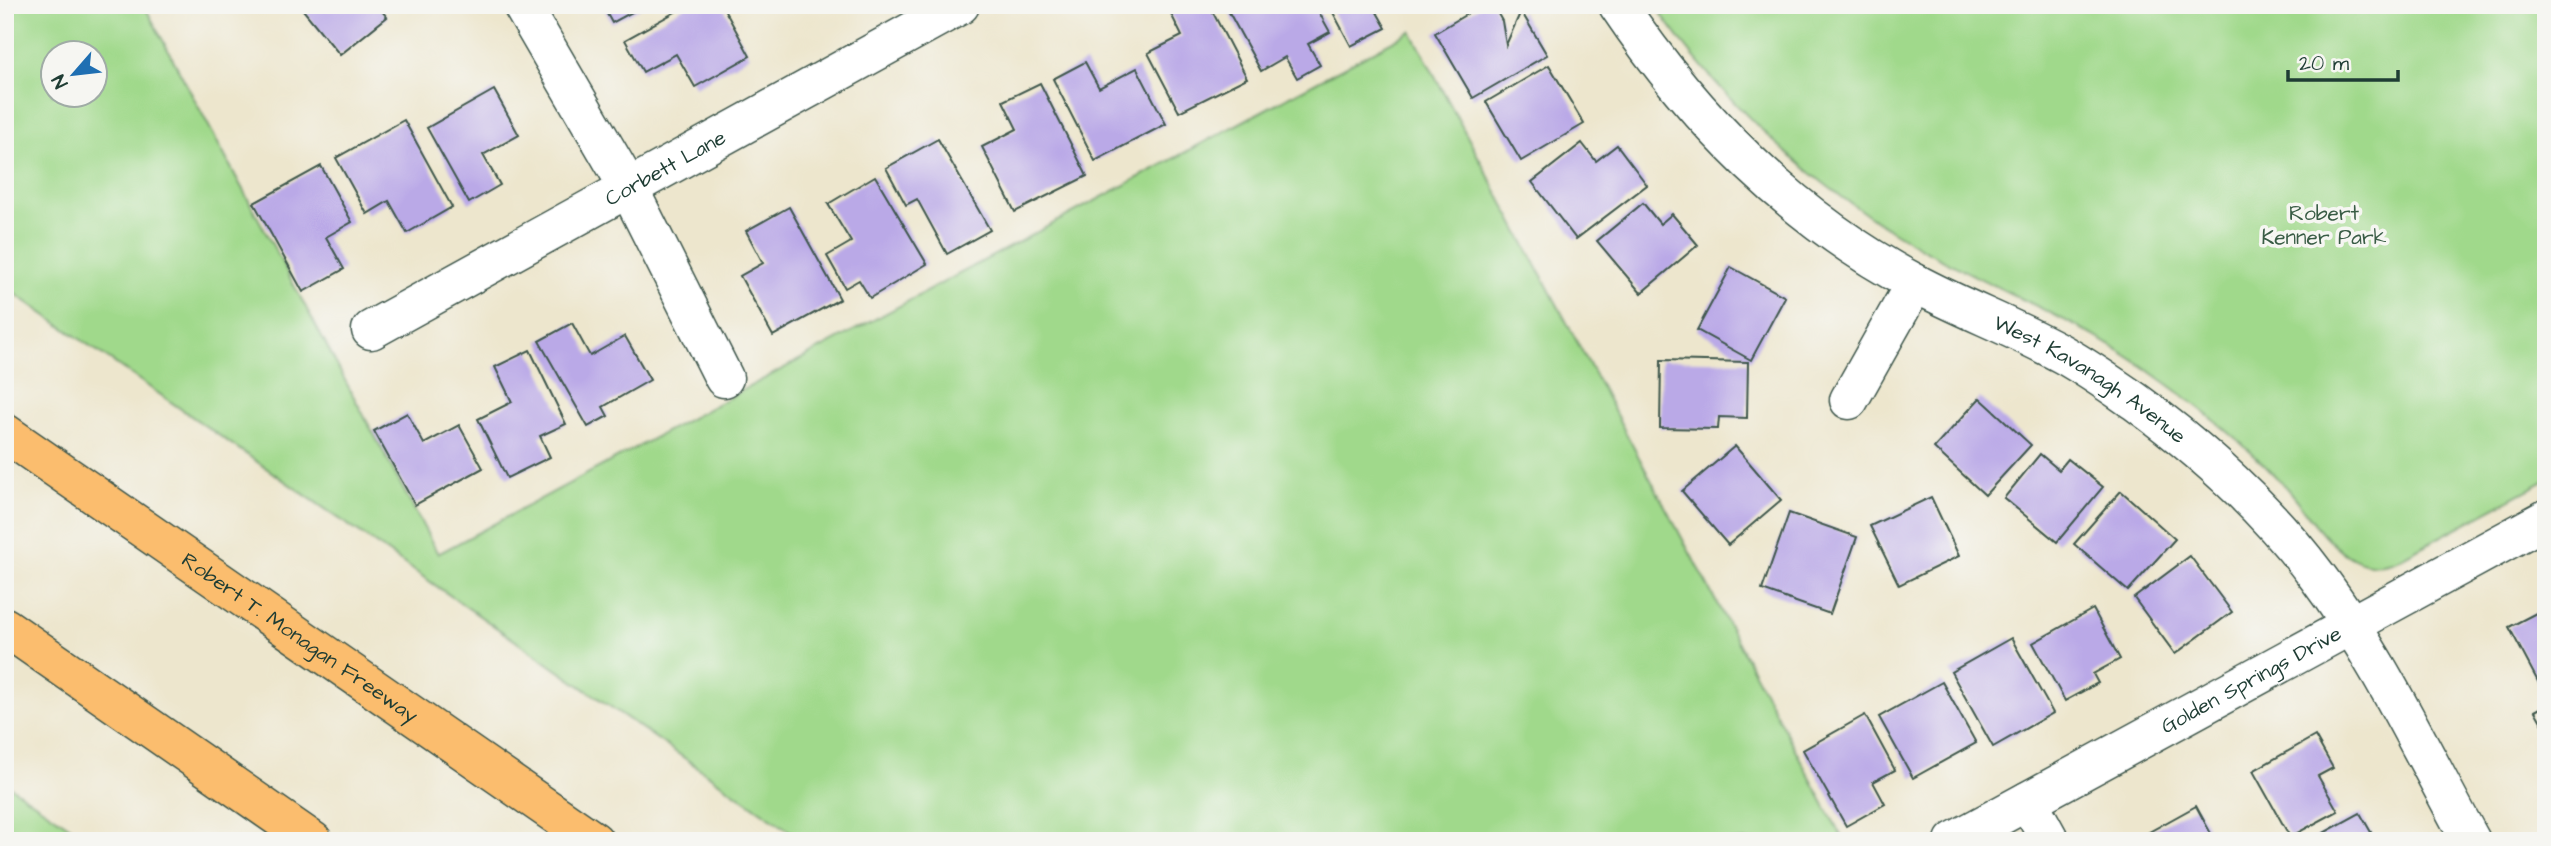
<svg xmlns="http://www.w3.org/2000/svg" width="2551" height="846" font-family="'Architects Daughter',sans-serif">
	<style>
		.green { fill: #a0d98b; stroke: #608b60; stroke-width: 2; fill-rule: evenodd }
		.building { fill: #baa9e7 }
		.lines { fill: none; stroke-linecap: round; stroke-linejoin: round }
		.minor-casing { stroke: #3e564b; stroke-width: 41 }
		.highway-casing { stroke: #3e564b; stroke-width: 41 }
		.minor { stroke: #fff; stroke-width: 38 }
		.highway { stroke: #fbbd6e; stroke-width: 38 }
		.labels { text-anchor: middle; stroke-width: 7; stroke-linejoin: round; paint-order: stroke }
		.street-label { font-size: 21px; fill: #1f3d34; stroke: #f6f6f2 }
		.park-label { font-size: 21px; fill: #395c45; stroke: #f6f6f2 }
	</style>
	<rect width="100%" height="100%" fill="#f6f6f2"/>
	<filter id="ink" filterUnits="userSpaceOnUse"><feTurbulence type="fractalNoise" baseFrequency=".0143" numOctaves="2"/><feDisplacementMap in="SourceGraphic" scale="14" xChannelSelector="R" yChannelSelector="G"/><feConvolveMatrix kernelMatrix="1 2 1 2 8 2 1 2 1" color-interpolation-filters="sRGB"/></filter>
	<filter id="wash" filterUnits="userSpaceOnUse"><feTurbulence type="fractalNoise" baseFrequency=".00686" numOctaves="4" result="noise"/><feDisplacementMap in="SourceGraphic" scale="28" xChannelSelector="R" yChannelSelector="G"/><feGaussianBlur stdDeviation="1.57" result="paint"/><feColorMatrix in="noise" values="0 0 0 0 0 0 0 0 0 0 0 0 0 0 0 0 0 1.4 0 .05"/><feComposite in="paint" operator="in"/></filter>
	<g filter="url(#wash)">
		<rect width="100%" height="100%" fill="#ede6cd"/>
		<g class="green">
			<path d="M5 5H144L438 554 1411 31 1844 841H804L5 287ZM94 52V94H52V52Z"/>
			<path d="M1655 5H2546V480L2397 560C2379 567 2364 566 2347 555 2321 538 2302 504 2280 481 2242 441 2200 407 2155 375 2083 322 2000 292 1923 249 1817 190 1724 105 1655 5Z"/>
			<polygon points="5,783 91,841 5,841"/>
		</g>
		<g id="blocks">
			<g class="building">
				<polygon points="299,5 377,5 387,17 340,55"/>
				<polygon points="602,5 645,5 612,23"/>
				<polygon points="688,5 722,5 750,56 695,87 676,54 643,72 625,40"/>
				<polygon points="1182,5 1209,5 1247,78 1179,112 1148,53 1182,36 1170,12"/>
				<polygon points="1225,5 1315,5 1330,32 1308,44 1320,65 1297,78 1285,57 1261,71"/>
				<polygon points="1329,5 1377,5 1374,7 1386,28 1351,46"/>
				<polygon points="1482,5 1493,5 1502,21 1506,45 1521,11 1547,55 1473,98 1435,33"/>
				<polygon points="1085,62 1099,88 1137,68 1166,124 1095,161 1053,79"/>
				<polygon points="1549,65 1584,124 1521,161 1486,102"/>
				<polygon points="1040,83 1087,176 1015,212 982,147 1017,129 1003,101"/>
				<polygon points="494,90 519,135 483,155 500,185 469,203 427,128"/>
				<polygon points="404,120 452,207 407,233 389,201 367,214 336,158"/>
				<polygon points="938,139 990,230 947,254 917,199 906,205 886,168"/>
				<polygon points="1582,143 1596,161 1617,145 1647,185 1576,239 1532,182"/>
				<polygon points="321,166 352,222 326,237 344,269 303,292 254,203"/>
				<polygon points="875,176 927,264 870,298 859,280 845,288 827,256 851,242 828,204"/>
				<polygon points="1643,203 1660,224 1672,214 1698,245 1641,293 1597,241"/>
				<polygon points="789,207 840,299 773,336 740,276 763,263 746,231"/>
				<polygon points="1731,267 1785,297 1751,360 1697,330"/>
				<polygon points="572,323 590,356 625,336 650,380 603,407 608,416 588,427 539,341"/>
				<polygon points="530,350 566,424 540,436 550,457 507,478 478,419 512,402 495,367"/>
				<polygon points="1661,360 1748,362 1747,418 1719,417 1718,429 1660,428"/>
				<polygon points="1980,398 2031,445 1985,495 1934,448"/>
				<polygon points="407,413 424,444 459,425 483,468 415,505 374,431"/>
				<polygon points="1735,446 1781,500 1728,545 1682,491"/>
				<polygon points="2040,454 2059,470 2068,459 2103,487 2057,542 2004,498"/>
				<polygon points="2121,491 2175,539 2128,591 2074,544"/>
				<polygon points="1931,497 1959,556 1899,585 1870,526"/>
				<polygon points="1789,513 1857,537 1830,614 1762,590"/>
				<polygon points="2190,556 2232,612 2175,654 2134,598"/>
				<polygon points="2546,608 2546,692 2544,693 2509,627"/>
				<polygon points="2093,609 2120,659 2093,674 2098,683 2065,701 2033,643"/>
				<polygon points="2011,638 2053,713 1993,747 1951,672"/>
				<polygon points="1942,682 1976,743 1913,778 1879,717"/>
				<polygon points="2546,705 2546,730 2535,711"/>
				<polygon points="1865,715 1895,770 1873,782 1885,804 1846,826 1803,750"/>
				<polygon points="2315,736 2333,768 2318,776 2338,811 2290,837 2253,771"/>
				<polygon points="2196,806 2215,841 2133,841"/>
				<polygon points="2360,813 2376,841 2309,841"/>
			</g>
		</g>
	</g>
	<g filter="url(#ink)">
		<use href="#blocks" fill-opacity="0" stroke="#3e564b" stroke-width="2"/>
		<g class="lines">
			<defs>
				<g id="minor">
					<polyline points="522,5 628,187 724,378"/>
					<path id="s1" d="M1618 5C1694 118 1793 219 1915 283 1963 309 2016 328 2064 355 2089 369 2113 386 2136 402 2203 451 2267 509 2317 576 2378 657 2422 752 2471 841"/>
					<path id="s2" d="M371 330 960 5"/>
					<polyline points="1849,400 1915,283"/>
					<polyline points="2028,801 2050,841"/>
					<path id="s3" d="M1954 841 2546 519"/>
				</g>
				<g id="highway">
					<path id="s4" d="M5 433 594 841"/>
					<polyline points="5,627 313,841"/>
				</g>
			</defs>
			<use href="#minor" class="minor-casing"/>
			<use href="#highway" class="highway-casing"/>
			<use href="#minor" class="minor"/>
			<use href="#highway" class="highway"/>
		</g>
	</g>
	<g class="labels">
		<g class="street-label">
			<text dy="7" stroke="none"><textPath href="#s2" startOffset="336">Corbett Lane</textPath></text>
			<text dy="7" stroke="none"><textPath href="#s1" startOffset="611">West Kavanagh Avenue</textPath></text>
			<text dy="7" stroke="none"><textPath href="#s4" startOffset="359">Robert T. Monagan Freeway</textPath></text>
			<text dy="7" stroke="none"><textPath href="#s3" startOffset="338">Golden Springs Drive</textPath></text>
		</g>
		<g class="park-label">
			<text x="2324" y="220">Robert<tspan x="2324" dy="24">Kenner Park</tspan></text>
		</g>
	</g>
	<rect width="2551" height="846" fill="none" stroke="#f6f6f2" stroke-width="28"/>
	<g transform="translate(74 74) rotate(242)"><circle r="33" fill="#f6f6f2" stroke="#a0aca6" stroke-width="2"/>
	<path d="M0-5L12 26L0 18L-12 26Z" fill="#1f6fb2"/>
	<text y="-10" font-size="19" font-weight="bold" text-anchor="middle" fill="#1f3d34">N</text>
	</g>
	<path d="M2288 70v10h110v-10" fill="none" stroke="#1f3d34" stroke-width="3.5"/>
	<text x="2299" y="70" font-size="21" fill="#1f3d34" stroke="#f6f6f2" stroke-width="5" paint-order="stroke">20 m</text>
</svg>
